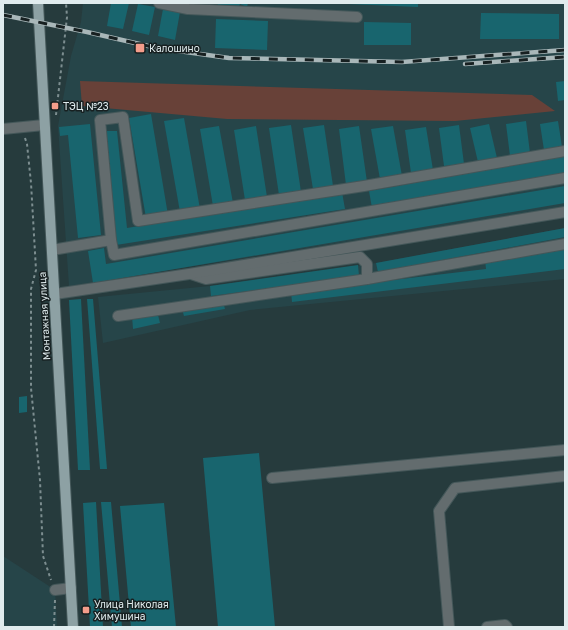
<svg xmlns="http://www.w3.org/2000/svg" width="568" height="630" font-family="'Golos Text',sans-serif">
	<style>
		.built { fill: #264549 }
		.green { fill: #684138 }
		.building { fill: #18656e }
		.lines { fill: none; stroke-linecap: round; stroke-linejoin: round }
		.minor-casing { stroke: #445759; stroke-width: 12 }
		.major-casing { stroke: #445759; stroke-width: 12 }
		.path { stroke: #7d8e90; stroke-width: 2; stroke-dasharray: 3 3; stroke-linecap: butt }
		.minor { stroke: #636c6e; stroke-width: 10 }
		.major { stroke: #8da1a4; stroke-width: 10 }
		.rail-casing { stroke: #a9b7b9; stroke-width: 4.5 }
		.rail { stroke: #172021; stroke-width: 3; stroke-dasharray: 9; stroke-linecap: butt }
		.poi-dot { fill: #f49d8b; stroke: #172021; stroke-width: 1.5 }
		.labels { text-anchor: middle; stroke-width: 3; stroke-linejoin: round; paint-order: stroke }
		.poi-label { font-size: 10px; fill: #e0ecee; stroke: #172021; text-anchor: start }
		.street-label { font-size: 10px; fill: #e0ecee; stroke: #172021 }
	</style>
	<rect width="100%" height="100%" fill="#263b3d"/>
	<g class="built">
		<polygon points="83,3 565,3 565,207 69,286 58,126 71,56 81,22"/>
		<polygon points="565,228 565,279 250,310 103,343 98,297 210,286 376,263"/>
		<polygon points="3,556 55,590 57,627 3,627"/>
	</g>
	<polygon class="green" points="80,81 532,95 555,111 455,121 227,119 82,106"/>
	<g class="building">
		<polygon points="111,3 129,3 123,29 107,26"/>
		<polygon points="217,3 248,3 247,7 240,4 239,6 218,5"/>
		<polygon points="348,3 418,3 418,7 348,4"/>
		<polygon points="138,4 155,7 149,35 132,31"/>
		<polygon points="163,9 180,12 175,40 158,36"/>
		<polygon points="481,13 559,14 559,39 480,39"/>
		<polygon points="216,19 268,21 267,50 215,48"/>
		<polygon points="364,22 411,23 411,45 364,45"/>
		<polygon points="565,81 565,100 558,101 556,82"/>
		<polygon points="151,114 168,215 146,218 129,118"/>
		<polygon points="184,118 200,209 180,212 164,121"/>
		<polygon points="526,121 530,153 510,156 506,124"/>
		<polygon points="558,121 562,147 544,150 540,124"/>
		<polygon points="90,124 101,235 78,238 68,135 60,136 59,127"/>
		<polygon points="489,124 497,158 478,162 470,128"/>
		<polygon points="291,125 301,192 279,195 269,128"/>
		<polygon points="324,125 333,186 313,189 303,128"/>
		<polygon points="459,125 464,164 444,166 439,128"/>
		<polygon points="219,126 233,203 213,206 200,129"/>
		<polygon points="256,126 267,197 245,200 234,130"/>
		<polygon points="359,126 367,182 346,185 339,129"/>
		<polygon points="393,126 402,176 380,179 371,129"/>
		<polygon points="426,127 433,170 411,173 405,130"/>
		<polygon points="105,131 117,131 127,228 342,192 345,209 116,245"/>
		<polygon points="565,156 565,174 372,208 369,191"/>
		<polygon points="565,186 565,203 93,283 88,251 104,248 106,264"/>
		<polygon points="565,228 565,237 378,272 376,263"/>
		<polygon points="565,248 565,269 292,302 291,292 486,269 485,260"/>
		<polygon points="358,265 359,276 211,296 210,286"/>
		<polygon points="81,299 90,470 78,470 69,300"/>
		<polygon points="87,299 93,299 107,469 100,469"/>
		<polygon points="223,302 225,309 184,316 182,309"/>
		<polygon points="157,311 160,323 133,329 132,316"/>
		<polygon points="27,396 27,412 19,413 19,397"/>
		<polygon points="259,453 275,627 218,627 203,458"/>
		<polygon points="96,502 103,627 90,627 83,503"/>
		<polygon points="101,502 111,502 122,627 112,627"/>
		<polygon points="164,503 176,627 131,627 120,506"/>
	</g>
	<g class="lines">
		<defs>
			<g id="minor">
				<polyline points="159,3 188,9 357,17"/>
				<polyline points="3,129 44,125"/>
				<polyline points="565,151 364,186 138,221 123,117 100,120 111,240 114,255 565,178"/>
				<polyline points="52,250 111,240"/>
				<polyline points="191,274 206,279 360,257 367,264 367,279 565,244"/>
				<polyline points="55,294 189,274 565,212"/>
				<polyline points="118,316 367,279"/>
				<polyline points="272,478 565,450"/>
				<polyline points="55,590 71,588"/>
				<polyline points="449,627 439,511 455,488 565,476"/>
				<polyline points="487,627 505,625 507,627"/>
			</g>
			<polyline id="major" points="38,3 73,627"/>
		</defs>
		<use href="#minor" class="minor-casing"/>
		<use href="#major" class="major-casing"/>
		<g class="path">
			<polyline points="56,115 67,17 66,3"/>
			<polyline points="25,138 27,144 31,183 36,270 31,289 31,388 40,480 43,556 51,580"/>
			<polyline points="54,627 55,600"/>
		</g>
		<use href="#minor" class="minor"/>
		<use href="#major" class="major"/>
		<defs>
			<g id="rail">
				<polyline points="3,15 87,32 157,48 229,58 402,62 565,50"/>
				<polyline points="465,64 565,57"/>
			</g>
		</defs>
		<use href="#rail" class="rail-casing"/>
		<use href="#rail" class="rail"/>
	</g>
	<g class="poi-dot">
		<rect x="135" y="43" width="10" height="10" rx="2"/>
		<rect x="51" y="102" width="8" height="8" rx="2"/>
		<rect x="82" y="606" width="8" height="8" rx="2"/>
	</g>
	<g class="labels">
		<g class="poi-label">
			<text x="149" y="52">Калошино</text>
			<text x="63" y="110">ТЭЦ №23</text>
			<text x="94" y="608">Улица Николая<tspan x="94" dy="12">Химушина</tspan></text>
		</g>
		<g class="street-label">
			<text transform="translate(44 316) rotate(-93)" y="4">Монтажная улица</text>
		</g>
	</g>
	<rect width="568" height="630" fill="none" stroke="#e0ecee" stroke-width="8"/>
</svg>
